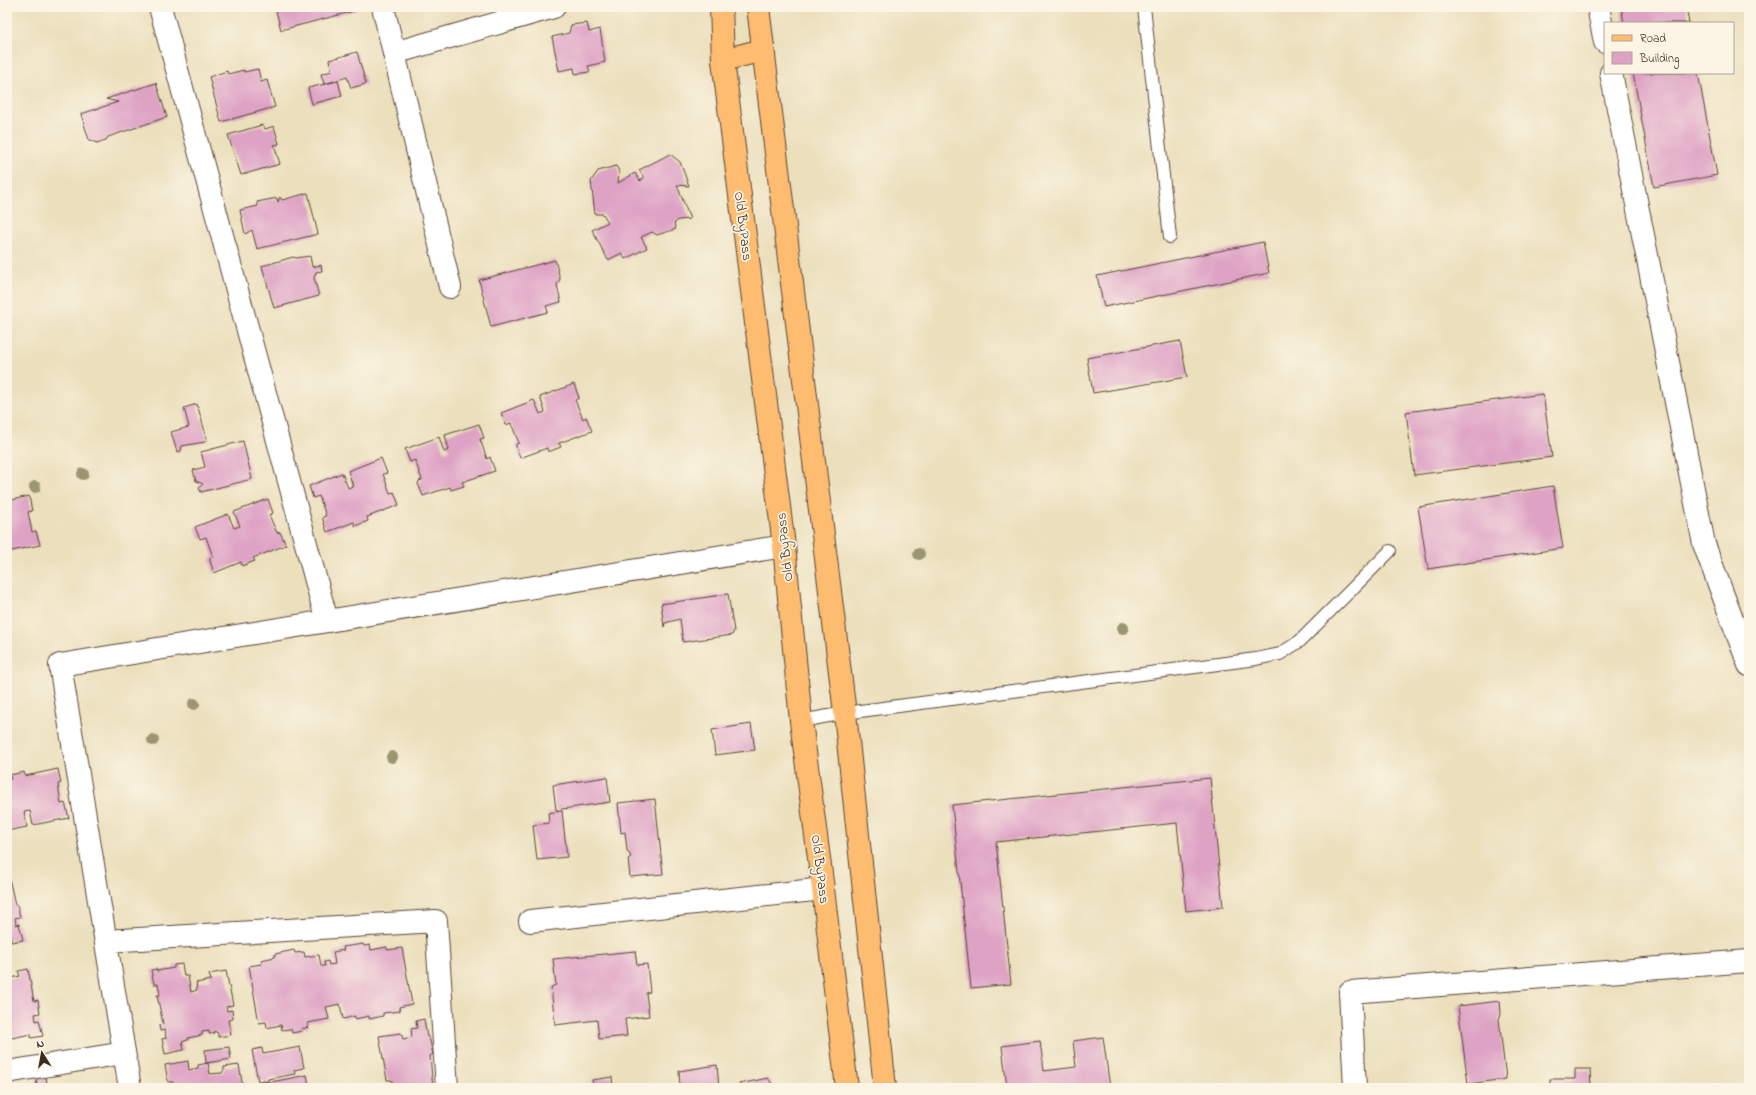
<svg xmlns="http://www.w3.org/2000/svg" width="1756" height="1095" font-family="'Indie Flower',sans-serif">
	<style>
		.building { fill: #dea2c5 }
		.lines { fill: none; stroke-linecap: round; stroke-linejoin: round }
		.lane-casing { stroke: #554536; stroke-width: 14 }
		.street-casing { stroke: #554536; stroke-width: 24 }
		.primary-casing { stroke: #554536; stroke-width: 24 }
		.lane { stroke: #fff; stroke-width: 12 }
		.street { stroke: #fff; stroke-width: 22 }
		.primary { stroke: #febc70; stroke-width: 22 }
		.tree { fill: #9c9572 }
		.labels { text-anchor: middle; stroke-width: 3.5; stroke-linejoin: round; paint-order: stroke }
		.street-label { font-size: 14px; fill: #3b2a1e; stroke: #fcf5e5 }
	</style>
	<rect width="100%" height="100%" fill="#fcf5e5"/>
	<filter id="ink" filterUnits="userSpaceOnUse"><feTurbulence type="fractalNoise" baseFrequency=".025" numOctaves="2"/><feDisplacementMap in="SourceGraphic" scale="8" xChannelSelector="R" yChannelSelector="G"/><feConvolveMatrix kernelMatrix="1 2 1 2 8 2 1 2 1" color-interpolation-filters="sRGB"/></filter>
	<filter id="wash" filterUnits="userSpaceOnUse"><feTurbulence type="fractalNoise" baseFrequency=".012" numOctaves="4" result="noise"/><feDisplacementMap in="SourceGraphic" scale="16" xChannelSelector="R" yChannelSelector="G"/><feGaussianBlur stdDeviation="0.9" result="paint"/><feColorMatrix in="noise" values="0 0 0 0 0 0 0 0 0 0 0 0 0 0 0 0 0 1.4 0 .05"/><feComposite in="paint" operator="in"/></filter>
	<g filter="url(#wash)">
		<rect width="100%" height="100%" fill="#ebdfbc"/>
		<g id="blocks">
			<g class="building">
				<polygon points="275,7 357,7 358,10 281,30"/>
				<polygon points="1621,7 1686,7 1689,23 1624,23"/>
				<polygon points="587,23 589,32 600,29 605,62 588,66 590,72 575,74 574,68 559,71 552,37 569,33 571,25"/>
				<polygon points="357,52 366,84 351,88 347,77 324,84 321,74 332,71 329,60"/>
				<polygon points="258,69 261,82 267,80 275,107 221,122 209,77 227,71 228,74 244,70 244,72"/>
				<polygon points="1633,73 1698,73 1717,175 1654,187"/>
				<polygon points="338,81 342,96 312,104 308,88"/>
				<polygon points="156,83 167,117 108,137 106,140 97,143 89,140 81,114 118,102 106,99"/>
				<polygon points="262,125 265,129 274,126 279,144 274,145 280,164 241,175 228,135"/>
				<polygon points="670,154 680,162 689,186 677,185 690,219 678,220 674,224 676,229 657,235 652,232 641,237 647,248 625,259 622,253 608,260 592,230 608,222 603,214 595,214 591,181 598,171 616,166 619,171 618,183 635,173 640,181 644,178 639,170"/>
				<polygon points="308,193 318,234 257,249 252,230 245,234 240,210 258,206 257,202 277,198 278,202 280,197 282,200"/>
				<polygon points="1263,242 1269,273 1104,307 1097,276"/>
				<polygon points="310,256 312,267 321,265 322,271 316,272 314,278 319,296 274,308 262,266 293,257 296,258"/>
				<polygon points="555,260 560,279 557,285 561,302 546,306 548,312 491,327 479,280"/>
				<polygon points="1180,341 1187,377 1093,393 1087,358"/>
				<polygon points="574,384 579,398 575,400 583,419 586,417 592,431 559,443 561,447 548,452 547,448 520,458 516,447 516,444 519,443 511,423 506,425 501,413 534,400 540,414 545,412 540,397"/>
				<polygon points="1543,394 1552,457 1414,475 1406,412"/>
				<polygon points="197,404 207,439 205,442 182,446 181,451 177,452 171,432 189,427 184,408"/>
				<polygon points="479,424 484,438 480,439 487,459 490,457 495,471 462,482 464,486 451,490 450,487 423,496 418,484 419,481 422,480 415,460 410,462 405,449 439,437 444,452 449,450 445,435"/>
				<polygon points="243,441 252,479 201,492 199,488 203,484 196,481 193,470 205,467 201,452"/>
				<polygon points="381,458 387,473 383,474 390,493 394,492 399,505 367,517 368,521 355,526 354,522 327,532 323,520 323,517 326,516 319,496 313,498 309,486 342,473 348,488 353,486 348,471"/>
				<polygon points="1553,486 1563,548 1428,569 1418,507"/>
				<polygon points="29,496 32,511 28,512 32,532 36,531 40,545 7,552 7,501"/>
				<polygon points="268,499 273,513 269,515 277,533 280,532 286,545 253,558 255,561 242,566 241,562 214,573 210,561 210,558 213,557 206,537 200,539 195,527 228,514 234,528 240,526 234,512"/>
				<polygon points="728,594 734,631 732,635 683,642 680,619 665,623 664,627 661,604"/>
				<polygon points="751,724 755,750 715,755 712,730"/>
				<polygon points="58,769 61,783 58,784 61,804 65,803 69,818 33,825 30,811 24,812 27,827 7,831 7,780 11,779 10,775 24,772 25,776"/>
				<polygon points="607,777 610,802 556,810 553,785"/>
				<polygon points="1210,778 1223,907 1186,911 1177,823 996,842 1011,984 971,988 952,805"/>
				<polygon points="655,799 663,874 630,877 628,859 631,857 627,850 625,832 621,833 618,803"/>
				<polygon points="562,811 567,857 537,860 533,825 549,823 548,813"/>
				<polygon points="7,873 8,873 15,905 17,905 20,917 15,918 16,925 19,924 23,940 11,942 11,938 7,939"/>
				<polygon points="363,944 364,946 370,945 371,950 387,947 387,950 402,948 412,1004 399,1007 400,1011 383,1013 383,1016 369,1019 369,1016 355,1019 355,1016 343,1019 340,1004 326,1007 329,1019 308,1023 309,1027 301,1029 302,1031 292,1033 291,1029 282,1030 281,1025 267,1028 266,1022 259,1023 249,966 262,964 261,960 275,957 275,954 294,950 295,953 304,952 305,957 319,955 321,966 325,966 324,962 328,961 329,965 335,964 333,952 344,950 343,947"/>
				<polygon points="635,951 637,965 647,964 650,992 646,993 649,1016 625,1019 627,1036 599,1039 597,1020 555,1025 551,987 556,985 553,959"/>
				<polygon points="182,964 184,976 188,976 191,992 197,990 196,983 211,980 209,974 226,971 233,1005 226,1007 227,1011 232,1010 233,1019 228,1020 231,1035 218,1037 218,1033 214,1031 214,1033 209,1034 209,1031 202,1032 202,1035 188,1038 188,1040 182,1042 184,1050 165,1054 162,1039 166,1038 165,1030 160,1031 159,1025 163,1024 157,995 160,995 158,984 154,984 151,970 156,969 157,971 174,968 174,965"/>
				<polygon points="28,969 34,1001 38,1000 40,1013 35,1014 36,1021 39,1020 43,1036 31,1038 31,1034 7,1039 7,979 20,976 18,971"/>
				<polygon points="1500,1001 1501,1014 1499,1019 1506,1079 1468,1084 1458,1006"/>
				<polygon points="424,1019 427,1037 429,1037 433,1054 430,1056 433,1088 393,1088 392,1080 387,1080 379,1036 401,1033 403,1039 412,1037 411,1029 417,1028 416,1021"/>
				<polygon points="1103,1037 1110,1088 1007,1088 1002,1046 1040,1041 1044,1071 1076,1067 1073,1041"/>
				<polygon points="229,1047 231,1059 206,1063 205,1050"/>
				<polygon points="300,1047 304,1068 294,1070 295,1074 268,1079 268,1081 264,1082 264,1080 258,1081 252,1050 262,1048 263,1054"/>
				<polygon points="188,1061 189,1070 198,1068 198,1065 208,1063 210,1074 222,1073 224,1070 224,1067 239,1065 243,1088 173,1088 173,1082 168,1082 165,1065"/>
				<polygon points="717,1065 719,1088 680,1088 679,1071"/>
				<polygon points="1575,1069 1590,1069 1591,1088 1550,1088 1550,1079 1575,1079"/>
				<polygon points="307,1075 309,1086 299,1088 256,1088 256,1085"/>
				<polygon points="46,1077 48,1088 25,1088 37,1085 36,1079"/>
				<polygon points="612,1077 613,1088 594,1088 592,1080"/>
				<polygon points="768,1078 775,1088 740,1088 739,1084"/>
				<polygon points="11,1084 12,1088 7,1088 7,1085"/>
			</g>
		</g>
	</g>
	<g filter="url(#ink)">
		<use href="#blocks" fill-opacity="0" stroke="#554536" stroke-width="1"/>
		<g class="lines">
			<defs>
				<g id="lane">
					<polyline points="1144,7 1170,237"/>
					<polyline points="801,721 845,713 1256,659 1280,654 1300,641 1390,551"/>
				</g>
				<g id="street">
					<polyline points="160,7 327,621"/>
					<polyline points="383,7 450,287"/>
					<polyline points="1598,7 1605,42"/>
					<polyline points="394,53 554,7"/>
					<polyline points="1611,73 1704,544 1749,665"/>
					<polyline points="530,921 823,889"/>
					<polyline points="106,941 436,921 447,1088"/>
					<polyline points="7,1072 124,1053"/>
					<polyline points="130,1088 60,665 784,546"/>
					<polyline points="1355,1088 1350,992 1749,961"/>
				</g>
				<g id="primary">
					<polyline points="721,7 723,60 784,546 801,721 823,889 847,1088"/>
					<polyline points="758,7 845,713 885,1088"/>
					<polyline points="723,60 763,50"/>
				</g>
			</defs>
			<use href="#lane" class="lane-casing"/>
			<use href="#street" class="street-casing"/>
			<use href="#primary" class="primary-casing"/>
			<use href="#lane" class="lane"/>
			<use href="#street" class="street"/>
			<use href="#primary" class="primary"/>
		</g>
		<g class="tree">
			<circle cx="83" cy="474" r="6"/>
			<circle cx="35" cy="487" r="6"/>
			<circle cx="919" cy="554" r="6"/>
			<circle cx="1123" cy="628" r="6"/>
			<circle cx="194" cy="704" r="6"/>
			<circle cx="153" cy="740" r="6"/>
			<circle cx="392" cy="757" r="6"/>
		</g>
	</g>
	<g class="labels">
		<g class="street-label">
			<text transform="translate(744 226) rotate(83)" y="5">Old ByPass</text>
			<text transform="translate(784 547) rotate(-96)" y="5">Old ByPass</text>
			<text transform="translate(821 869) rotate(83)" y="5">Old ByPass</text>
		</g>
	</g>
	<rect width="1756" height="1095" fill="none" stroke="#fcf5e5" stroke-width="24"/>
	<rect x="1604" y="22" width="130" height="52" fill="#fcf5e5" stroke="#afa495"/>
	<rect x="1612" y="35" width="20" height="6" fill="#febc70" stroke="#afa495"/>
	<text x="1640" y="42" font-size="12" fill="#3b2a1e">Road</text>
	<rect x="1612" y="52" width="20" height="12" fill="#dea2c5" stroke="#afa495"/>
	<text x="1640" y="62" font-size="12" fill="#3b2a1e">Building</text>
	<g transform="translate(42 1053) rotate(349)" stroke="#fcf5e5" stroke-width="3" paint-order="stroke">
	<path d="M0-3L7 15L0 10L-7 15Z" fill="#3b2a1e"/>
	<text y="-6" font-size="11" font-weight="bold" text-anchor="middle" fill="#3b2a1e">N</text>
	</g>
</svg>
